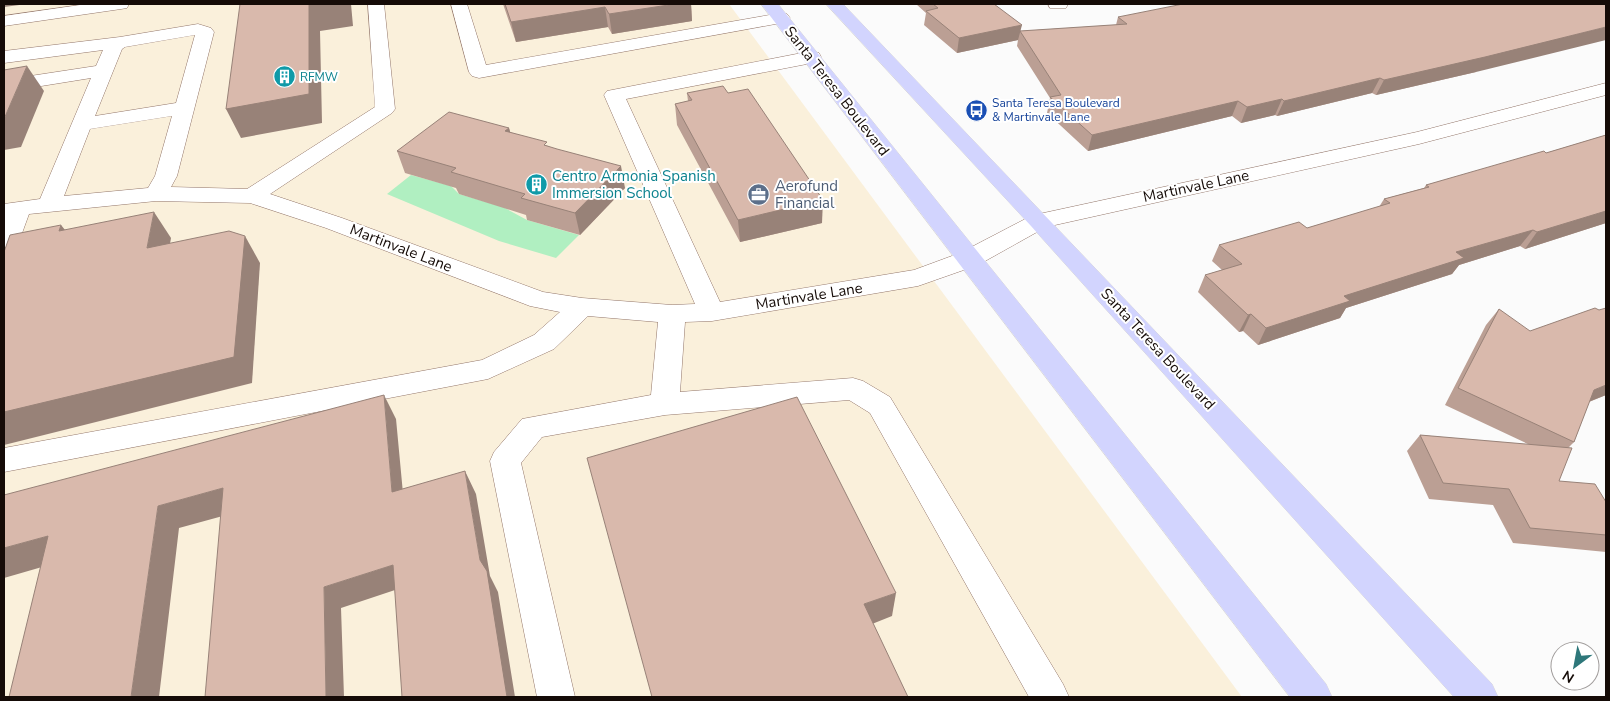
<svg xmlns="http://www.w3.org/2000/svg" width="1610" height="701" font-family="'Nunito Sans',sans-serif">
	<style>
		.commercial { fill: #faf0db }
		.green { fill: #b0efc1 }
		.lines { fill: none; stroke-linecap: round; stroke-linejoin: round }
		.minor-casing { stroke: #93766a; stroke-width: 1 }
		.major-casing { stroke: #dad8d7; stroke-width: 1 }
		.minor { fill: #fff; fill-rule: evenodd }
		.major { fill: #d2d4fe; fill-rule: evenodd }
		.wall { fill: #bb9f94 }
		.shaded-wall { fill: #988278 }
		.building { fill: #d9b9ac; stroke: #988278 }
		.labels { text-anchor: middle; stroke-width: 4; stroke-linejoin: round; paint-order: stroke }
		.far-culture-label { font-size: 12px; fill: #0d838f; stroke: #fff; text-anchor: start }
		.far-transit-label { font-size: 12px; fill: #164399; stroke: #fff; text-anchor: start }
		.street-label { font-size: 15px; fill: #150b07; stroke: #fff }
		.culture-label { font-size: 15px; fill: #0d838f; stroke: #fff; text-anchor: start }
		.service-label { font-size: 15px; fill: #4e5e75; stroke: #fff; text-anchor: start }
	</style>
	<rect width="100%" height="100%" fill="#fbfbfb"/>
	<polygon class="commercial" points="4,4 729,4 1242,697 4,697"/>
	<polygon class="green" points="411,175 451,186 459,194 503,207 527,220 579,235 556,258 499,241 387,194"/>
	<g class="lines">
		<defs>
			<g id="minor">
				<polygon points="87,4 129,4 127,8 121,9 4,26 4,16"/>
				<path d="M368 4H384L395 109 392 113 270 194 342 218 543 292 582 298 672 305 695 304 604 95 607 91 812 51 819 53 821 57 819 61 812 63 626 99 720 302 914 270 960 253 1031 216 1039 214 1417 132 1606 83V95L1419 144 1046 227 978 265 918 286 712 321 685 322 680 392 853 378 863 381 890 397 1063 684 1069 697H1029L870 413 849 400 665 415 542 437 521 463 575 697H537L490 461 494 452 522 419 651 395 658 322 588 316 554 349 488 379 4 472V448L482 360 534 335 560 312 530 306 326 228 250 203 156 201 29 214 13 258 4 260V204L40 199 91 78 4 92V80L96 66 103 50 4 63V51L120 37 198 24 211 28 214 32 177 176 171 187 247 189 375 107ZM195 35 176 103 95 116 122 49 125 47ZM172 116 155 176 148 188 64 196 90 129Z"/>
				<polygon points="451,4 467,4 486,65 781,13 787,14 790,18 787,22 781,23 479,78 472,76 469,72"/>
				<polygon points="1048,4 1068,4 1066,8 1050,8"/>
			</g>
			<g id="major">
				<polygon points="761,4 778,4 1326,684 1332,697 1290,697"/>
				<polygon points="826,4 843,4 1492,684 1498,697 1454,697 1031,226"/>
			</g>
		</defs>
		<use href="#minor" class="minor-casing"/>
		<use href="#major" class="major-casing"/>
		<use href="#minor" class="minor"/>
		<use href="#major" class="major"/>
	</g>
	<g class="wall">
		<polygon points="503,4 691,4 692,21 612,34 608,27 516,42"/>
		<polygon points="916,4 994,4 1021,31 1116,25 1118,17 1476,72 1376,95 1372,93 1277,116 1275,115 1241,123 1232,116 1088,151 1047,113 1050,98 1017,46 1018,40 957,53 924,25 926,13"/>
		<polygon points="687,93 728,93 822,223 740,242 677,125 675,104 688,101"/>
		<polygon points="509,128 510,132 548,146 625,188 580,235 527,220 526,215 459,194 456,188 405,173 397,151"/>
		<polygon points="1606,135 1606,223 1525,249 1520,246 1459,265 1452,274 1346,308 1340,318 1258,345 1243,331 1239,332 1198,292 1205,275 1222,270 1212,261 1219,245 1307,228 1379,207 1384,199 1424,188 1426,185 1546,153"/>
		<polygon points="1499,309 1606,395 1589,402 1574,442 1568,448 1559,481 1606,502 1606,552 1513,543 1493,505 1429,499 1407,451 1420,435 1530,445 1445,405 1486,325"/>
	</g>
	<g class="shaded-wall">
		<polygon points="4,4 27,4 4,7"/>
		<polygon points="309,4 351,4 353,26 320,31 322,123 241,138 226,109"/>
		<polygon points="675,4 691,4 692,21 612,34 609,14"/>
		<polygon points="605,7 608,27 516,42 511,22"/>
		<polygon points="1022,25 1018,40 957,53 959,38"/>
		<polygon points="1606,27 1606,40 1476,72 1376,95 1384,80"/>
		<polygon points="27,66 44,91 21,147 4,150 4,119"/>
		<polygon points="1380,78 1372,93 1277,116 1284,101"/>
		<polygon points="1282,99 1275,115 1241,123 1247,107"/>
		<polygon points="1238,101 1232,116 1088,151 1092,135"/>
		<polygon points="509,128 515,149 505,131"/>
		<polygon points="621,166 625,188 580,235 575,213"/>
		<polygon points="823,200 822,223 740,242 738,220"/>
		<polygon points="1606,211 1606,223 1525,249 1537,232"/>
		<polygon points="154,212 171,238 165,274 147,248"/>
		<polygon points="61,225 82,251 59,231"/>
		<polygon points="1533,230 1520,246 1459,265 1452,274 1346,308 1340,318 1258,345 1266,328 1344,296 1456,252"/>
		<polygon points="245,236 260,263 252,383 4,445 4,412"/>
		<polygon points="1251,314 1243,331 1239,332 1248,315"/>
		<polygon points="1606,385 1606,395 1578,406 1594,390"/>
		<polygon points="384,395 396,419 405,515 392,492"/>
		<polygon points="465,471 476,494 490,576 498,592 515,697 507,697 480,560"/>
		<polygon points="223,488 241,511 179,528 159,697 131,697 158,506"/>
		<polygon points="48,536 73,558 4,578 4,548"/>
		<polygon points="393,565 407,586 341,608 344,697 326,697 324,587"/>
		<polygon points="896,593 892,616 862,628 864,604"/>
	</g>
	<g class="building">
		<polygon points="240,4 312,4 309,4 309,94 226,109"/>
		<polygon points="505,4 675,4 609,14 605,7 511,22"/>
		<polygon points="933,4 994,4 1022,25 959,38 926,11 938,8"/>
		<polygon points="1183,4 1606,4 1606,27 1485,57 1384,80 1380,78 1284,101 1282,99 1247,107 1238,101 1092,135 1050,97 1061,95 1020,31 1127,24 1118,17"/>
		<polygon points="27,66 4,119 4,70"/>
		<polygon points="723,86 728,93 748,89 823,200 738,220 675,104 692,100 687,93"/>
		<polygon points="449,112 509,128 505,131 547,142 544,145 557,149 621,166 575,213 521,198 525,194 451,172 456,168 397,151"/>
		<polygon points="1606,135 1606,211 1537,232 1533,230 1456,252 1464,258 1344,296 1350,301 1266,328 1251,314 1248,315 1205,275 1242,264 1219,245 1299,222 1307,228 1390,203 1384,199 1429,187 1426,185 1544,151 1546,153"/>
		<polygon points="154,212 147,248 229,231 245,236 234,357 4,412 4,252 10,235 61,225 59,231"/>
		<polygon points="1595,308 1599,310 1606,308 1606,385 1594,390 1574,442 1458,388 1499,309 1530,331"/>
		<polygon points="384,395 392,492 465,471 480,560 487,571 507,697 402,697 393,565 324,587 326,697 205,697 223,488 158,506 131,697 9,697 48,536 4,548 4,495"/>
		<polygon points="797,397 896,593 864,604 908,697 652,697 587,458"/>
		<polygon points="1420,435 1572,448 1559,481 1595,484 1606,502 1606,535 1530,528 1509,489 1443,483"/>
	</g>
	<defs>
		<symbol id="building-disc" viewBox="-11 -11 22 22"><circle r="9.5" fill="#0f9aa8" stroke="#fff"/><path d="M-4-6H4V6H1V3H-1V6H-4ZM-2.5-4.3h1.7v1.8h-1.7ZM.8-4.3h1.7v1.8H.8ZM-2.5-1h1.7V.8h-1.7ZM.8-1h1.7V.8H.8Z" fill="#fff"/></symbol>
		<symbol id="bus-disc" viewBox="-11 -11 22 22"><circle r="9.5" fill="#1a4fb4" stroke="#fff"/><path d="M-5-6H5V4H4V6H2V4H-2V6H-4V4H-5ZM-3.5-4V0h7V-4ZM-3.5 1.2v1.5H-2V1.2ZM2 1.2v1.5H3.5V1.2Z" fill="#fff"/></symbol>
		<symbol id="office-disc" viewBox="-11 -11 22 22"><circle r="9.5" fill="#5c6f8a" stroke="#fff"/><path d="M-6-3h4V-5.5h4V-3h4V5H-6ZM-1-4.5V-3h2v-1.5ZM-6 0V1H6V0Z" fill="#fff"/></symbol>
	</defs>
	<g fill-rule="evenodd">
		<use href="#building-disc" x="272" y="64" width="25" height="25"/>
		<use href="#bus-disc" x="964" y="98" width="25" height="25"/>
		<use href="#building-disc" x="524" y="172" width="25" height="25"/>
		<use href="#office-disc" x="746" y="182" width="25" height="25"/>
	</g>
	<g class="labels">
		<g class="far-culture-label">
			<text x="300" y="81">RFMW</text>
		</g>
		<g class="far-transit-label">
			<text x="992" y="107">Santa Teresa Boulevard<tspan x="992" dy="14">&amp; Martinvale Lane</tspan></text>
		</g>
		<g class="street-label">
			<text transform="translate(837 91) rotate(52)" y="5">Santa Teresa Boulevard</text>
			<text transform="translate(1196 186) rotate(-12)" y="5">Martinvale Lane</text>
			<text transform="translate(401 248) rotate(21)" y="5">Martinvale Lane</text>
			<text transform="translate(809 296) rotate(-9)" y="5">Martinvale Lane</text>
			<text transform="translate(1158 349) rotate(47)" y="5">Santa Teresa Boulevard</text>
		</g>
		<g class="culture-label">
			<text x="552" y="181">Centro Armonia Spanish<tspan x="552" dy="17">Immersion School</tspan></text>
		</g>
		<g class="service-label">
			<text x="775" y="191">Aerofund<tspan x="775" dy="17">Financial</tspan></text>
		</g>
	</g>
	<rect width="1610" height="701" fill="none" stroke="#150b07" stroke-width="10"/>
	<g transform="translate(1575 666) rotate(212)"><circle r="24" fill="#ffffff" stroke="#a19d9c"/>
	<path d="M0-4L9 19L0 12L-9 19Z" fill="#2e777a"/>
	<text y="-8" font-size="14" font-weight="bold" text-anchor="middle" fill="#150b07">N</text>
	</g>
</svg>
